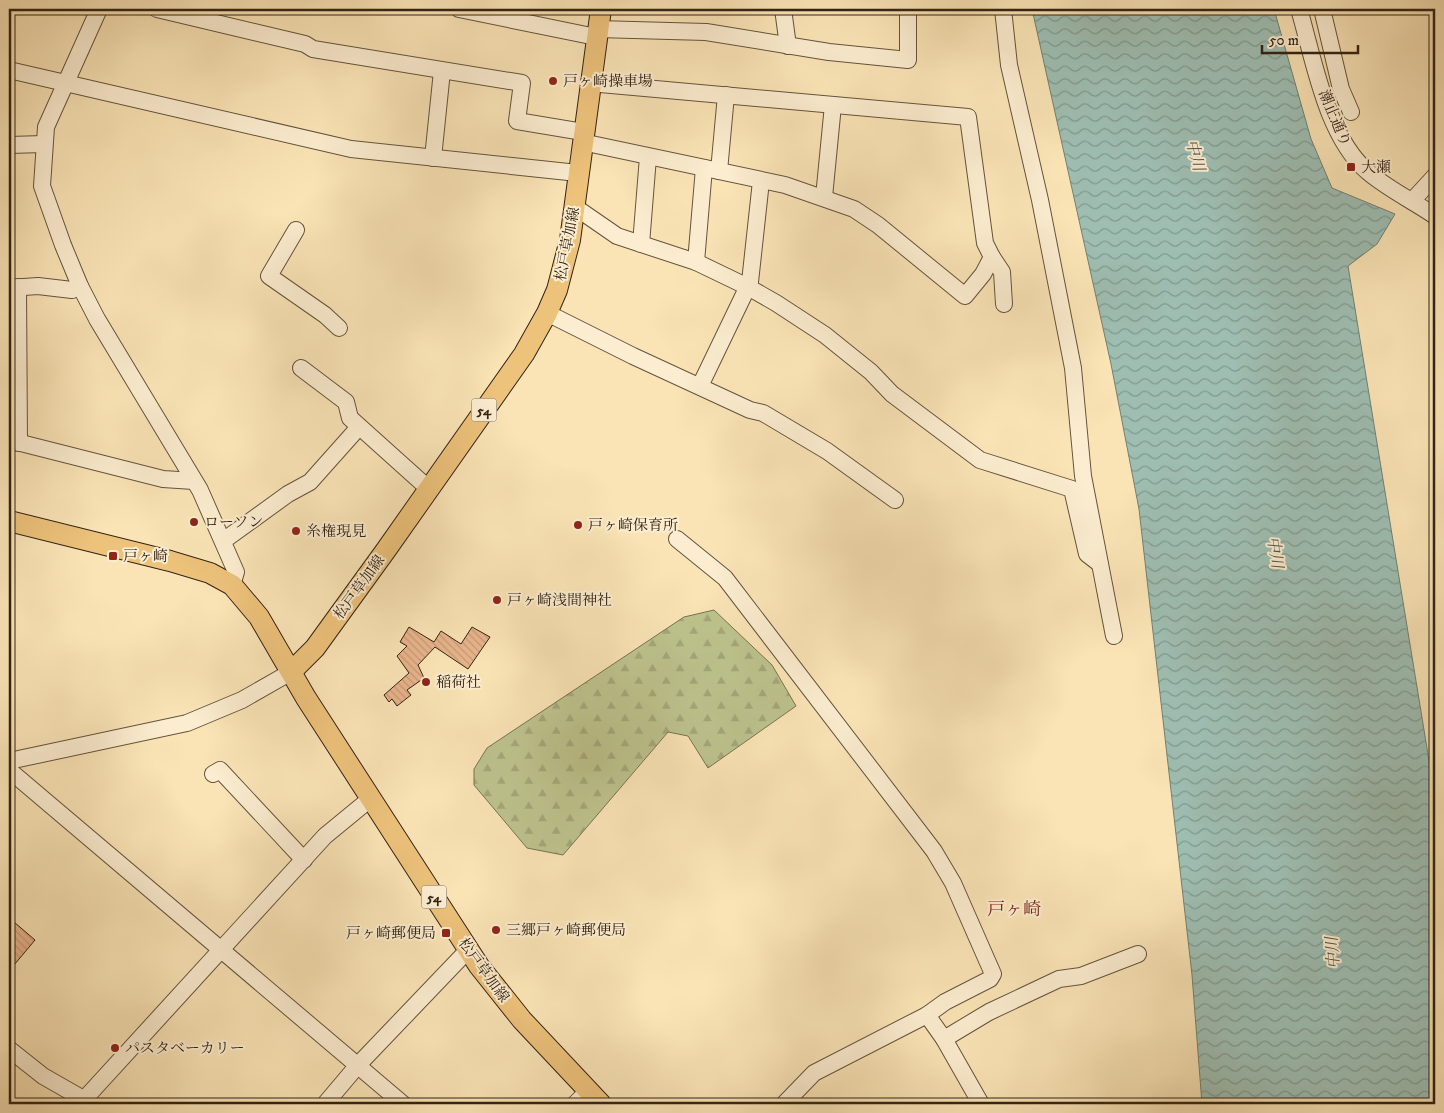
<svg xmlns="http://www.w3.org/2000/svg" width="1444" height="1113" font-family="'IM FELL DW Pica','Noto Serif JP',serif">
	<style>
		.forest { fill: url(#forest-firs); stroke: #787451 }
		.water { fill: url(#water-waves); stroke: #738073 }
		.building { fill: url(#building-back-hatch); stroke: #332314 }
		.lines { fill: none; stroke-linecap: round; stroke-linejoin: round }
		.minor-casing { stroke: #65533c; stroke-width: 18 }
		.major-casing { stroke: #332314; stroke-width: 22 }
		.minor { stroke: #fcedd0; stroke-width: 16 }
		.major { stroke: #edc27b; stroke-width: 20 }
		.poi-dot { fill: #8f2418; stroke: #fcedd0; stroke-width: 2 }
		.labels { text-anchor: middle; stroke-width: 4; stroke-linejoin: round; paint-order: stroke }
		.shield { fill: #fcedd0; stroke: #6f604c; stroke-width: 1 }
		.shield-label { font-size: 14px; font-weight: bold; fill: #332314 }
		.poi-label { font-size: 15px; fill: #332314; stroke: #fcedd0; text-anchor: start }
		.street-label { font-size: 15px; fill: #332314; stroke: #fcedd0 }
		.water-label { font-size: 16px; font-style: italic; fill: #535243; stroke: #fcedd0 }
		.quarter-label { font-size: 18px; fill: #7a1f14; stroke: #fcedd0 }
	</style>
	<defs>
		<pattern id="forest-firs" width="22" height="20" patternUnits="userSpaceOnUse" patternTransform="scale(1.25)"><rect width="22" height="20" fill="#bec48e"/><path d="M5 1l3.5 6h-7zM16 11l3.5 6h-7z" fill="#a4a87a"/></pattern>
		<pattern id="water-waves" width="16" height="10" patternUnits="userSpaceOnUse" patternTransform="scale(1.25)"><rect width="16" height="10" fill="#9ebeb2"/><path d="M0 5q4-4 8 0t8 0" fill="none" stroke="#819a90"/></pattern>
		<pattern id="building-back-hatch" width="6" height="6" patternUnits="userSpaceOnUse" patternTransform="scale(1.25)"><rect width="6" height="6" fill="#e8b48c"/><path d="M-1 5l2 2M0 0l6 6M5-1l2 2" fill="none" stroke="#c79a78"/></pattern>
	</defs>
	<rect width="100%" height="100%" fill="#fae4b6"/>
	<filter id="stains"><feTurbulence type="fractalNoise" baseFrequency=".004" numOctaves="4"/><feColorMatrix values="0 0 0 0 .2 0 0 0 0 .09 0 0 0 0 .02 0 0 0 .5 -.17"/></filter>
	<radialGradient id="worn" r=".72"><stop offset=".6" stop-color="#630" stop-opacity="0"/><stop offset="1" stop-color="#630" stop-opacity=".3"/></radialGradient>
	<polygon class="forest" points="714,610 772,665 796,706 708,768 688,736 668,732 563,855 527,848 474,785 474,769 487,748 684,617"/>
	<polygon class="water" points="1032,9 1274,9 1311,139 1332,188 1395,214 1377,244 1348,266 1435,797 1435,1104 1202,1104 1192,975 1139,509 1111,364"/>
	<g class="building">
		<polygon points="409,627 434,642 441,631 461,644 472,627 490,637 468,669 435,647 418,665 424,678 407,690 411,695 397,706 392,699 389,702 384,695 409,673 397,656 407,646 400,642"/>
		<polygon points="14,922 35,940 9,971 9,927"/>
	</g>
	<g class="lines">
		<defs>
			<g id="minor">
				<polyline points="99,9 46,127 42,186 63,245 80,286 97,319 200,490 236,572 232,585"/>
				<polyline points="157,9 305,44 313,49 522,83 517,121 583,132"/>
				<polyline points="459,9 596,37"/>
				<polyline points="783,9 788,46"/>
				<polyline points="1003,9 1009,65 1040,200 1073,368 1083,476 1114,636"/>
				<path d="M1299 9C1314 60 1326 136 1368 172 1388 189 1413 201 1435 216"/>
				<polyline points="1322,9 1341,89 1351,112"/>
				<polyline points="597,29 706,32 829,52 908,60 908,9"/>
				<polyline points="9,70 351,149 578,173"/>
				<polyline points="582,142 785,185 854,209 878,225 965,296 983,274 992,257 985,243 968,117 589,83"/>
				<polyline points="9,145 44,144"/>
				<polyline points="433,158 442,71"/>
				<polyline points="719,171 726,95"/>
				<polyline points="824,197 833,105"/>
				<polyline points="1412,201 1435,176"/>
				<polyline points="575,207 617,236 696,262 748,287 776,303 825,335 871,372 892,394 980,460 1072,489 1087,554 1100,564"/>
				<polyline points="296,230 269,276 325,315 339,328"/>
				<polyline points="641,244 648,157"/>
				<polyline points="992,257 1002,272 1004,304"/>
				<polyline points="696,262 704,168"/>
				<polyline points="18,287 19,443"/>
				<polyline points="9,288 38,286 72,290 80,286"/>
				<polyline points="547,313 633,356 750,410 763,413 827,451 895,500"/>
				<polyline points="301,368 346,402 350,418 429,489"/>
				<polyline points="700,386 750,282 761,181"/>
				<polyline points="9,440 163,479 194,481"/>
				<polyline points="677,539 725,578 934,851 953,883 993,974 990,979 945,1002 927,1015 814,1073 784,1104"/>
				<polyline points="223,541 288,494 310,482 359,427"/>
				<polyline points="9,761 187,723 242,700 291,672"/>
				<polyline points="9,770 403,1104"/>
				<polyline points="213,774 220,770 304,860"/>
				<polyline points="927,1015 944,1039 981,1104"/>
				<polyline points="944,1039 989,1012 1059,979 1081,976 1138,954"/>
				<polyline points="9,1049 43,1076 92,1104"/>
				<polyline points="80,1104 325,836 370,799"/>
				<polyline points="325,1104 358,1065 468,950"/>
				<polyline points="575,1104 588,1091"/>
			</g>
			<g id="major">
				<polyline points="9,521 170,561 210,573 232,585 259,617 306,698 479,966 522,1020 601,1104"/>
				<polyline points="291,672 315,648 386,550 524,354 547,313 557,290 570,240 601,9"/>
			</g>
		</defs>
		<use href="#minor" class="minor-casing"/>
		<use href="#major" class="major-casing"/>
		<use href="#minor" class="minor"/>
		<use href="#major" class="major"/>
	</g>
	<g class="poi-dot">
		<circle cx="553" cy="81" r="5"/>
		<rect x="1346" y="162" width="10" height="10" rx="2.5"/>
		<circle cx="194" cy="522" r="5"/>
		<circle cx="578" cy="525" r="5"/>
		<circle cx="296" cy="531" r="5"/>
		<rect x="108" y="551" width="10" height="10" rx="2.5"/>
		<circle cx="497" cy="600" r="5"/>
		<circle cx="426" cy="682" r="5"/>
		<circle cx="496" cy="930" r="5"/>
		<rect x="441" y="928" width="10" height="10" rx="2.5"/>
		<circle cx="115" cy="1048" r="5"/>
	</g>
	<g class="labels">
		<g class="shield">
			<rect x="471.5" y="398.5" width="25" height="23" rx="4"/>
			<rect x="421.5" y="885.5" width="25" height="23" rx="4"/>
		</g>
		<g class="shield-label">
			<text x="484" y="415">54</text>
			<text x="434" y="902">54</text>
		</g>
		<g class="poi-label">
			<text x="563" y="86">戸ヶ崎操車場</text>
			<text x="1361" y="172">大瀬</text>
			<text x="204" y="527">ローソン</text>
			<text x="588" y="530">戸ヶ崎保育所</text>
			<text x="306" y="536">糸権現見</text>
			<text x="123" y="561">戸ヶ崎</text>
			<text x="507" y="605">戸ヶ崎浅間神社</text>
			<text x="436" y="687">稲荷社</text>
			<text x="506" y="935">三郷戸ヶ崎郵便局</text>
			<text x="436" y="938" text-anchor="end">戸ヶ崎郵便局</text>
			<text x="125" y="1053">パスタベーカリー</text>
		</g>
		<g class="street-label">
			<text transform="translate(1335 118) rotate(67)" y="5">潮止通り</text>
			<text transform="translate(567 244) rotate(-79)" y="5">松戸草加線</text>
			<text transform="translate(359 587) rotate(-54)" y="5">松戸草加線</text>
			<text transform="translate(484 970) rotate(54)" y="5">松戸草加線</text>
		</g>
		<g class="water-label">
			<text transform="translate(1196 155) rotate(75)" y="6">中川</text>
			<text transform="translate(1276 552) rotate(81)" y="6">中川</text>
			<text transform="translate(1332 953) rotate(-95)" y="6">中川</text>
		</g>
		<g class="quarter-label">
			<text x="1014" y="915">戸ヶ崎</text>
		</g>
	</g>
	<rect width="1444" height="1113" fill="none" stroke="#fae4b6" stroke-width="30"/>
	<rect x="10" y="10" width="1424" height="1093" fill="none" stroke="#332314" stroke-width="2.5"/>
	<rect x="15" y="15" width="1414" height="1083" fill="none" stroke="#332314"/>
	<path d="M1262 45v8h96v-8" fill="none" stroke="#332314" stroke-width="2.5"/>
	<text x="1269" y="45" font-size="15" fill="#332314" stroke="#fcedd0" stroke-width="4" paint-order="stroke">50 m</text>
	<rect width="100%" height="100%" filter="url(#stains)"/>
	<rect width="100%" height="100%" fill="url(#worn)"/>
</svg>
